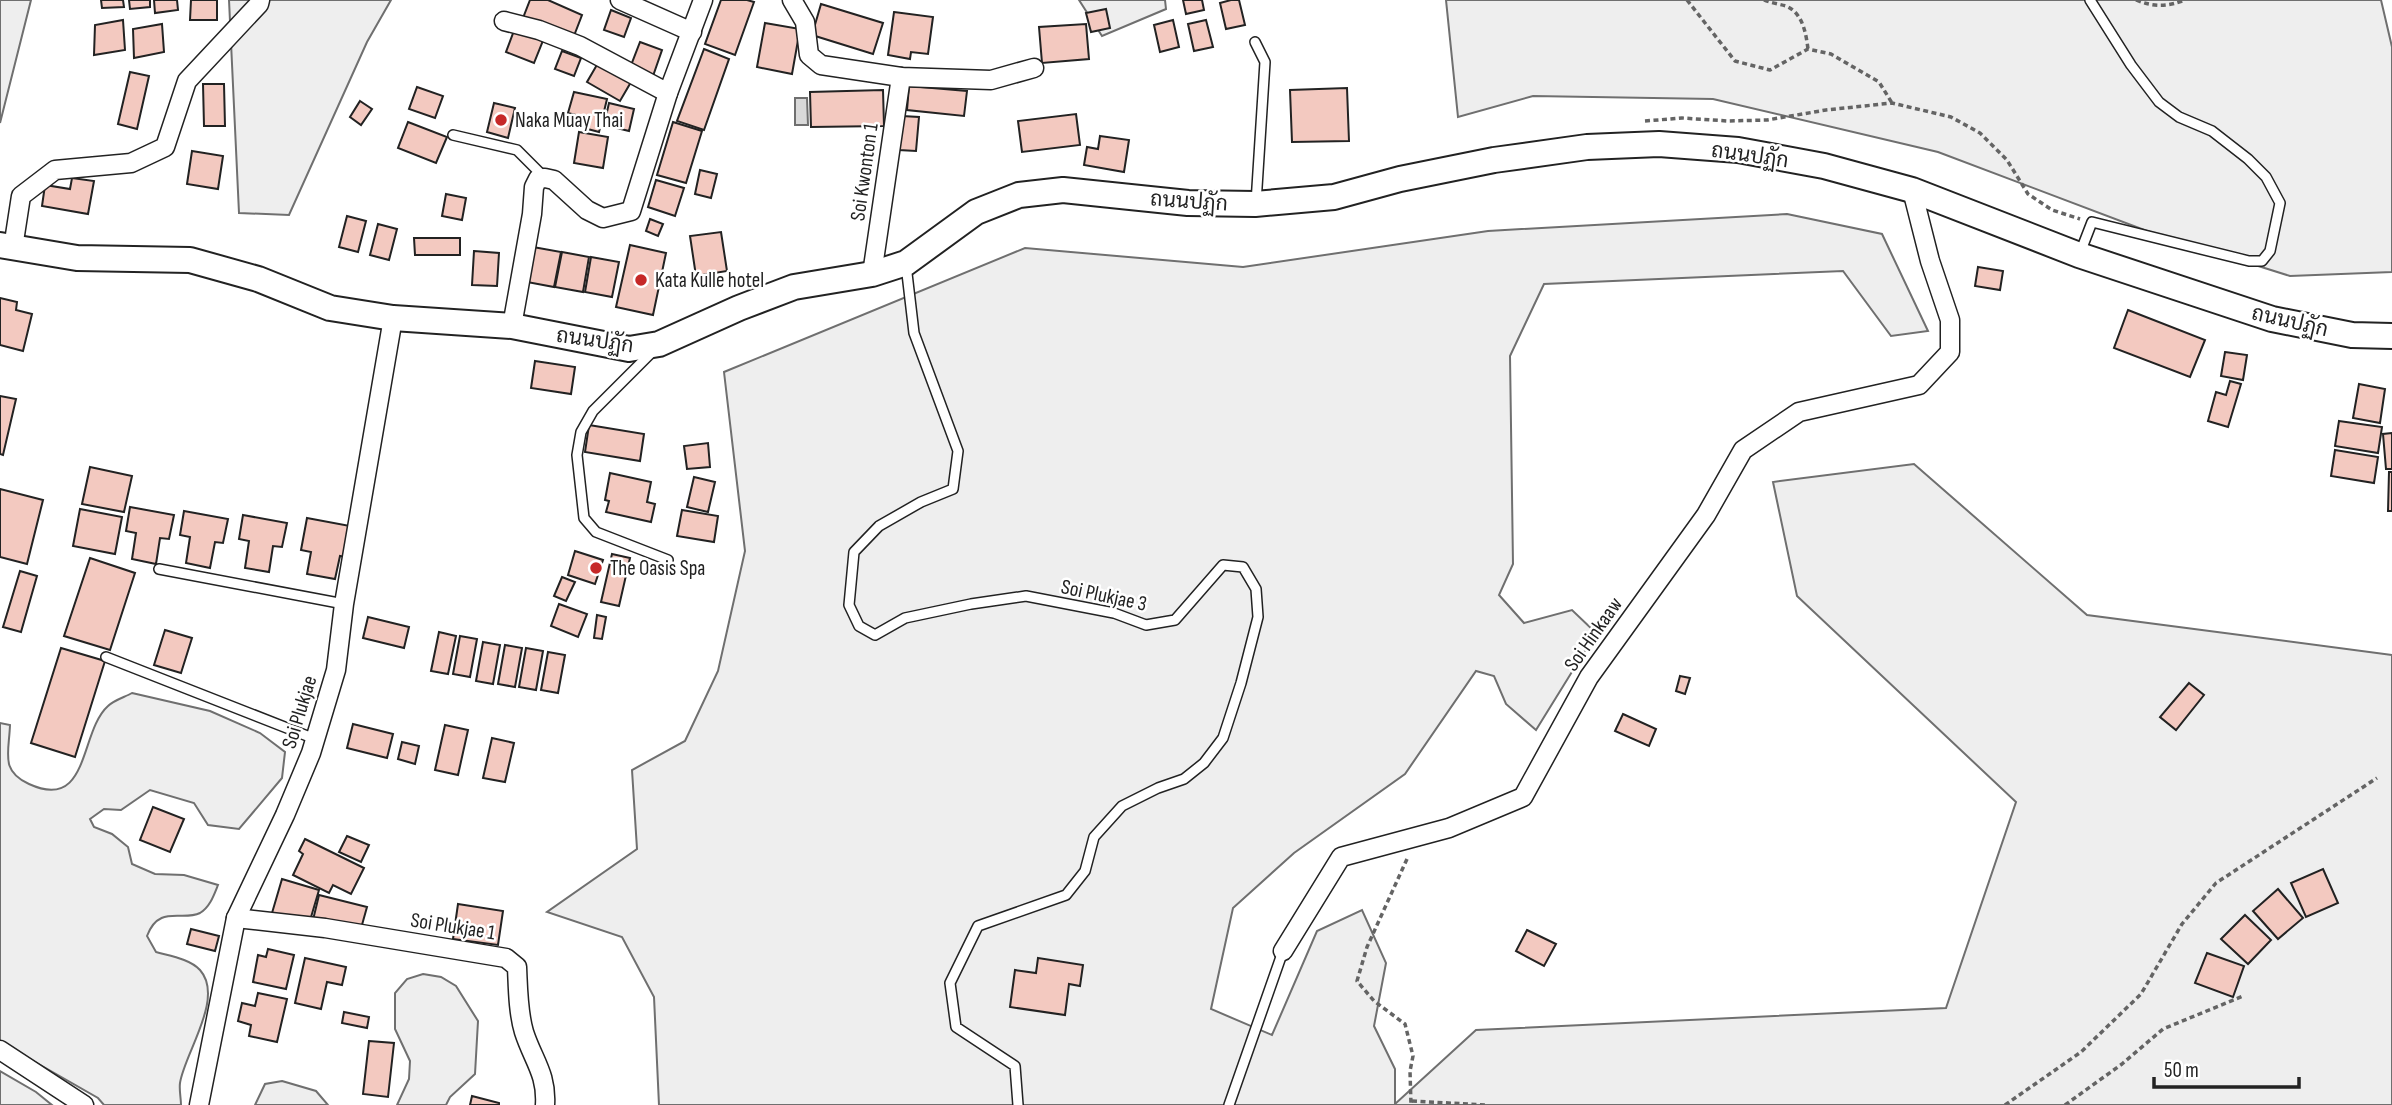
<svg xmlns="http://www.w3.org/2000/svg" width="2392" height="1105" font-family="'Sofia Sans Condensed',Sarabun,sans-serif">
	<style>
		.green { fill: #eee; stroke: #6f6f6f; stroke-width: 2 }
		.water { fill: #d9d9d9; stroke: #6f6f6f; stroke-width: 2 }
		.building { fill: #f3c9c0; stroke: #222; stroke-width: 2 }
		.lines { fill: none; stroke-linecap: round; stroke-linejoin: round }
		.lane-casing { stroke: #222; stroke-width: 12 }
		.street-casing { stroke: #222; stroke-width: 21 }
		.secondary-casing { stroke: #222; stroke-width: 28 }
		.path { stroke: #646464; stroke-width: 3.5; stroke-dasharray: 5 3.5; stroke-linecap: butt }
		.lane { stroke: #fff; stroke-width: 9 }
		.street { stroke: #fff; stroke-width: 18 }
		.secondary { stroke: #fff; stroke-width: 24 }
		.poi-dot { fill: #c62828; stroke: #fff; stroke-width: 2.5 }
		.labels { text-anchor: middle; stroke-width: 5; stroke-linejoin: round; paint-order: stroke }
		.poi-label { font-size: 21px; fill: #222; stroke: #fff; text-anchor: start }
		.street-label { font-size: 21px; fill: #222; stroke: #fff }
	</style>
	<rect width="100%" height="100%" fill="#fff"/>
	<g class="green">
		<polygon points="0,0 31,0 0,123"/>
		<polygon points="229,0 391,0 367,42 289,215 239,213"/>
		<polygon points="1079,0 1165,0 1166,9 1102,36"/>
		<polygon points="1446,0 2381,0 2392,47 2392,272 2290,276 2147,231 1938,152 1713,99 1533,96 1458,117"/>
		<polygon points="1787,214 1882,234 1928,331 1891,336 1843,271 1544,284 1510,356 1513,564 1499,595 1524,623 1572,610 1596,633 1536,730 1506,704 1494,676 1476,671 1405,774 1294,853 1233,908 1211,1009 1272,1035 1317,931 1362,910 1386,963 1374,1026 1395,1069 1395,1104 1476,1030 1946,1008 2016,802 1797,596 1773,482 1914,464 2087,615 2392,655 2392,1105 659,1105 654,997 622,937 547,912 637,849 632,770 685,741 718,671 745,551 724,372 1025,248 1243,267 1488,231"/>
		<path d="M132 693 210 711 260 733 285 752 282 778 239 829 208 825 194 803 150 790 121 810 104 809 90 819 94 827 112 834 128 847 132 864 155 874 184 875 218 885C214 895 210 907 200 913 182 922 159 904 147 936L156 952C170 956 190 959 200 970 225 998 184 1054 180 1083 179 1090 181 1098 181 1105H104L98 1098 0 1042V723L10 725C9 753 0 771 29 784 90 812 79 732 108 706 114 700 125 697 132 693Z"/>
		<polygon points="423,974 441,977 456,986 478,1021 475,1074 450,1097 446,1105 397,1105 409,1079 410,1061 395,1029 395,993 407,979"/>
		<polygon points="0,1071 36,1092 52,1105 0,1105"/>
		<polygon points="282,1081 316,1091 328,1105 255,1105 265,1084"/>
	</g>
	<polygon class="water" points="795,98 807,98 808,125 795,125"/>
	<g class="building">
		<polygon points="101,0 123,0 124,7 102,8"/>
		<polygon points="129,0 150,0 150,7 130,9"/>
		<polygon points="154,0 177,0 178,10 155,13"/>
		<polygon points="191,0 217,0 217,20 190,20"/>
		<polygon points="530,0 548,0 582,15 572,41 523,18"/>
		<polygon points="721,0 747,0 754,2 735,55 705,44"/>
		<polygon points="1183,0 1202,0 1204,10 1186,14"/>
		<polygon points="1231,0 1239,0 1245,25 1226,29 1220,3"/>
		<polygon points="821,4 883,23 873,54 812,35"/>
		<polygon points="1106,9 1110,28 1091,32 1086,13"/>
		<polygon points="611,10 631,18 624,37 604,30"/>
		<polygon points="894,12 933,17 928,54 911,52 910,59 888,55"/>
		<polygon points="123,20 125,50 94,55 95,25"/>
		<polygon points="1173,20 1179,47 1160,52 1154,25"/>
		<polygon points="1206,20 1213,47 1194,51 1188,24"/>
		<polygon points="765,23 800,29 792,74 757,67"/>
		<polygon points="162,24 164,52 134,58 133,29"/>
		<polygon points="1086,24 1089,59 1042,63 1039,27"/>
		<polygon points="515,28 544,38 534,63 506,52"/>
		<polygon points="640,42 662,50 653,76 630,68"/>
		<polygon points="704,49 729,59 704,130 677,121"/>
		<polygon points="562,51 581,58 574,76 555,69"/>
		<polygon points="598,63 631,82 620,101 587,82"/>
		<polygon points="130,72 149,76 137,129 118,124"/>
		<polygon points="203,84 224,84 225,126 204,126"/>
		<polygon points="909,86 967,91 964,116 907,110"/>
		<polygon points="417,87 443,96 435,118 409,109"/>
		<polygon points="1347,88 1349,141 1292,142 1290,90"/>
		<polygon points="883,90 884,126 811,127 810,92"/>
		<polygon points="574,92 607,99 599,132 580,127 583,117 568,113"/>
		<polygon points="360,101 372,109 361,125 350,117"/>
		<polygon points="494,103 515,108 508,138 487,132"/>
		<polygon points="609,103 634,109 629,131 604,125"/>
		<polygon points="1076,114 1080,145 1022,152 1018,121"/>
		<polygon points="902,116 919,117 916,151 899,150"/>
		<polygon points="408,122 447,137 436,163 398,148"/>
		<polygon points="673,122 702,131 686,183 657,175"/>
		<polygon points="579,132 608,137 603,168 574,163"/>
		<polygon points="1100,136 1129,140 1124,172 1084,165 1087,147 1098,149"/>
		<polygon points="192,151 223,156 218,189 187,184"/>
		<polygon points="700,170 717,174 711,198 695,194"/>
		<polygon points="72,178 94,181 88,214 42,206 45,185 70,189"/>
		<polygon points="656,180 684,188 675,216 648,207"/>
		<polygon points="446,194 466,198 462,220 442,216"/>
		<polygon points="347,216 366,221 358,252 339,247"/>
		<polygon points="650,219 663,224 658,236 646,231"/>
		<polygon points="378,224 397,229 389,260 370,255"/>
		<polygon points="721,232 727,271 696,276 690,236"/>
		<polygon points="414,238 460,238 460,255 415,255"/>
		<polygon points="630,245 666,253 653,315 616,307"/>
		<polygon points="533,247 561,252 554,287 527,282"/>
		<polygon points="474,251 499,253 497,286 472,285"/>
		<polygon points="562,252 589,257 583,292 555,287"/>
		<polygon points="591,257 619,262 612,297 585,292"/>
		<polygon points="1978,267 2003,271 2000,290 1975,286"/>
		<polygon points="0,298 17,302 16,310 32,314 23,351 0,345"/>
		<polygon points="2128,310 2205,340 2190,377 2114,348"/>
		<polygon points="2225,352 2247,355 2243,380 2221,376"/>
		<polygon points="535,361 575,367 571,394 531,388"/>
		<polygon points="2230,381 2241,384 2228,427 2208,421 2216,392 2226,395"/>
		<polygon points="2359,384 2385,389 2380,423 2353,418"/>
		<polygon points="0,396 16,399 3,455 0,454"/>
		<polygon points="2339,421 2382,427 2378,453 2335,446"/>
		<polygon points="589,425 644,434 640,461 585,452"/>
		<polygon points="2392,433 2392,469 2386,469 2383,434"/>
		<polygon points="708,443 710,467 687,469 684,446"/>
		<polygon points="2335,450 2378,457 2374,483 2331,476"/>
		<polygon points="90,467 132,476 124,512 82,504"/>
		<polygon points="2389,472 2392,472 2392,511 2388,511"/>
		<polygon points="610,473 651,482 647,502 655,504 651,522 606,512 609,501 605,500"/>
		<polygon points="694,477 715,482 708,512 687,507"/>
		<polygon points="0,489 43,500 27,564 0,557"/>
		<polygon points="130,507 174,515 169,539 160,538 156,564 132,559 136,533 126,531"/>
		<polygon points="80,509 122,517 115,554 73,546"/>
		<polygon points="682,510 718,516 714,542 677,536"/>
		<polygon points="184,511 228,519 223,543 215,542 210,568 186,563 190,537 180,535"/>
		<polygon points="243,515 287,523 282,547 273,546 269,572 245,568 249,541 239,539"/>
		<polygon points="307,518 350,526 345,557 340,556 335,579 307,574 311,552 301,550"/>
		<polygon points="575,551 603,560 595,584 568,575"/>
		<polygon points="612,554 630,558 619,606 601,602"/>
		<polygon points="90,558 135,573 110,650 64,636"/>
		<polygon points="20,571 37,576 21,632 3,627"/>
		<polygon points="562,577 575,582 566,601 554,596"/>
		<polygon points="559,604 587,614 578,637 551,626"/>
		<polygon points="597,615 606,617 602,639 594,638"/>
		<polygon points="368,617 409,627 404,648 363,638"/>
		<polygon points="165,630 192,638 181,673 154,665"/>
		<polygon points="439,632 456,636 448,674 431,671"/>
		<polygon points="460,636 477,639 470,677 453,674"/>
		<polygon points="483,642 500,645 493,684 476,681"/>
		<polygon points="505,645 522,648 515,687 498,684"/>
		<polygon points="61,648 105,661 75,757 31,743"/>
		<polygon points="526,648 543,651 536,690 519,687"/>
		<polygon points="548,652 565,655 558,693 541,690"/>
		<polygon points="1680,676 1690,678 1685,694 1676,691"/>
		<polygon points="2189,683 2204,695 2176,730 2160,717"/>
		<polygon points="1623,714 1656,729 1649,746 1615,731"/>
		<polygon points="353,724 393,734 387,758 347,748"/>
		<polygon points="445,725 468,730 458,775 435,770"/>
		<polygon points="492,738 514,743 505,782 483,778"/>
		<polygon points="402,742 419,746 415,764 398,759"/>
		<polygon points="153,807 184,819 170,852 140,840"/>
		<polygon points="347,836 369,845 361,862 339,852"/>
		<polygon points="305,839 364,868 351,894 333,885 329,893 293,875 303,854 299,851"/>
		<polygon points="2323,869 2338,903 2306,917 2291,883"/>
		<polygon points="282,879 319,890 309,924 272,913"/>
		<polygon points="2278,889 2303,918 2278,939 2253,911"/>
		<polygon points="319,895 367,907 360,932 313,920"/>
		<polygon points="458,904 503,911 498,945 453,939"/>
		<polygon points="2245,915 2271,940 2248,964 2221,939"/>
		<polygon points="191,929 219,936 215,951 187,944"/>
		<polygon points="1527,930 1556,944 1544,966 1516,951"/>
		<polygon points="268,949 294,955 286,989 253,982 258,955 266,957"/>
		<polygon points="2207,953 2244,966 2233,997 2195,983"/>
		<polygon points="305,958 346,967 342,985 327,982 321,1009 295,1003"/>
		<polygon points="1038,958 1083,965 1080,986 1069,984 1065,1015 1010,1007 1015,970 1036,973"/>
		<polygon points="258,993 287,999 277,1042 249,1036 251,1025 238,1021 242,1003 255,1006"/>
		<polygon points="344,1012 369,1017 367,1028 342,1023"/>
		<polygon points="369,1041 394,1043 388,1097 363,1094"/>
		<polygon points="472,1096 499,1103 499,1105 470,1105"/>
	</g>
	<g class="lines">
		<defs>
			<g id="lane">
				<polyline points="1255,42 1265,62 1256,203"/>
				<polyline points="453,135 517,150 545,178"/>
				<polyline points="2080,253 2092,222 2249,261 2262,261 2270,251 2280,203 2266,177 2248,159 2212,131 2179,117 2159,102 2131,65 2090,0"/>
				<polyline points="906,265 914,333 958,451 953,489 921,502 879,526 854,552 849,605 859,626 875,635 905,618 971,604 1026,596 1114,613 1146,625 1175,620 1223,565 1243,567 1256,589 1258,617 1241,683 1223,738 1204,763 1184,779 1158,788 1122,806 1094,837 1085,871 1066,895 978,926 950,983 956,1027 1015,1066 1018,1105"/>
				<polyline points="653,351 593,411 581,432 577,455 584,518 596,532 668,560"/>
				<polyline points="159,569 344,604"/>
				<polyline points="106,657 315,739"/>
				<polyline points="1229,1105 1283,951"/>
			</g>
			<g id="street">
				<polyline points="620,0 692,32"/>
				<polyline points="792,0 805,22 809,55 821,65 901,77 991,80 1034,68"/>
				<polyline points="504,21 539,30 580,46 668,93"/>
				<polyline points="13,248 21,196 55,170 131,163 165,147 187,81 259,4 260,0"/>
				<polyline points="872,274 901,77"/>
				<polyline points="512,326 532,214 534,187 538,179 545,178 554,180 587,210 603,218 631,211 668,93 703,0"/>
				<path d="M236 918 325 928 506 958 517 967C518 988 518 1012 524 1032 533 1060 547 1074 545 1105"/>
				<polyline points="1283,951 1341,857 1449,828 1523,797 1589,677 1706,515 1743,450 1799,412 1919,385 1950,352 1950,320 1930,261 1912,190"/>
				<polyline points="0,1050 84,1105"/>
				<polyline points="199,1105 236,918 285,815 311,753 336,670 344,604 393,318"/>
			</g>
			<polyline id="secondary" points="0,245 77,258 190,260 258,279 330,308 393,318 512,326 629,349 659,344 739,308 794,287 872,274 906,263 976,212 1019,195 1063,190 1188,203 1255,204 1334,197 1400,179 1494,160 1587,147 1659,144 1738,150 1824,166 1912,190 2079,255 2272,319 2352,335 2392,336"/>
		</defs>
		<use href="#lane" class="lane-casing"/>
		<use href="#street" class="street-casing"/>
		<use href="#secondary" class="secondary-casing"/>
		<g class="path">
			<polyline points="1687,0 1735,61 1770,70 1808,49 1831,54 1879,82 1892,103"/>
			<path d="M1764 0C1771 3 1779 4 1786 6 1803 13 1806 34 1808 49"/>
			<path d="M2136 0C2153 7 2167 7 2185 0"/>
			<polyline points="1645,121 1682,118 1728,121 1767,120 1826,110 1892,103 1951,117 1980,133 2007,160 2028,194 2052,210 2080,219"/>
			<polyline points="1407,859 1367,947 1357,981 1374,1001 1405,1024 1413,1056 1410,1071 1411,1105"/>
			<polyline points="1412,1101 1485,1105"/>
			<polyline points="2005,1105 2081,1052 2141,994 2182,924 2216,883 2377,778"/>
			<polyline points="2065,1105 2122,1064 2163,1029 2243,996"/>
		</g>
		<use href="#lane" class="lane"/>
		<use href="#street" class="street"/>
		<use href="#secondary" class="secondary"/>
	</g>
	<g class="poi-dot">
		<circle cx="501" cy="120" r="7"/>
		<circle cx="641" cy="280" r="7"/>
		<circle cx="596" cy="568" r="7"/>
	</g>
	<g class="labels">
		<g class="poi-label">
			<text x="515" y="127">Naka Muay Thai</text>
			<text x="655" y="287">Kata Kulle hotel</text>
			<text x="610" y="575">The Oasis Spa</text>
		</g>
		<g class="street-label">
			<text transform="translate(1750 155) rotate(8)" y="7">ถนนปฏัก</text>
			<text transform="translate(864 172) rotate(-82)" y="7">Soi Kwonton 1</text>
			<text transform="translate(1189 201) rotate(4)" y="7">ถนนปฏัก</text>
			<text transform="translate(2290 321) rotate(13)" y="7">ถนนปฏัก</text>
			<text transform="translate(595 340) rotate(8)" y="7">ถนนปฏัก</text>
			<text transform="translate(1104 595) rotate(12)" y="7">Soi Plukjae 3</text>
			<text transform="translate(1593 634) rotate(-55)" y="7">Soi Hinkaaw</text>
			<text transform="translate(299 712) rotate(-73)" y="7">Soi Plukjae</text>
			<text transform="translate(453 926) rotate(9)" y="7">Soi Plukjae 1</text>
		</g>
	</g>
	<path d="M2154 1077v10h145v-10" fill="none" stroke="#222222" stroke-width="3.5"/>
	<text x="2164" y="1077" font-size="21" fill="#222222" stroke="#ffffff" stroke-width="5" paint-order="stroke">50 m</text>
</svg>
